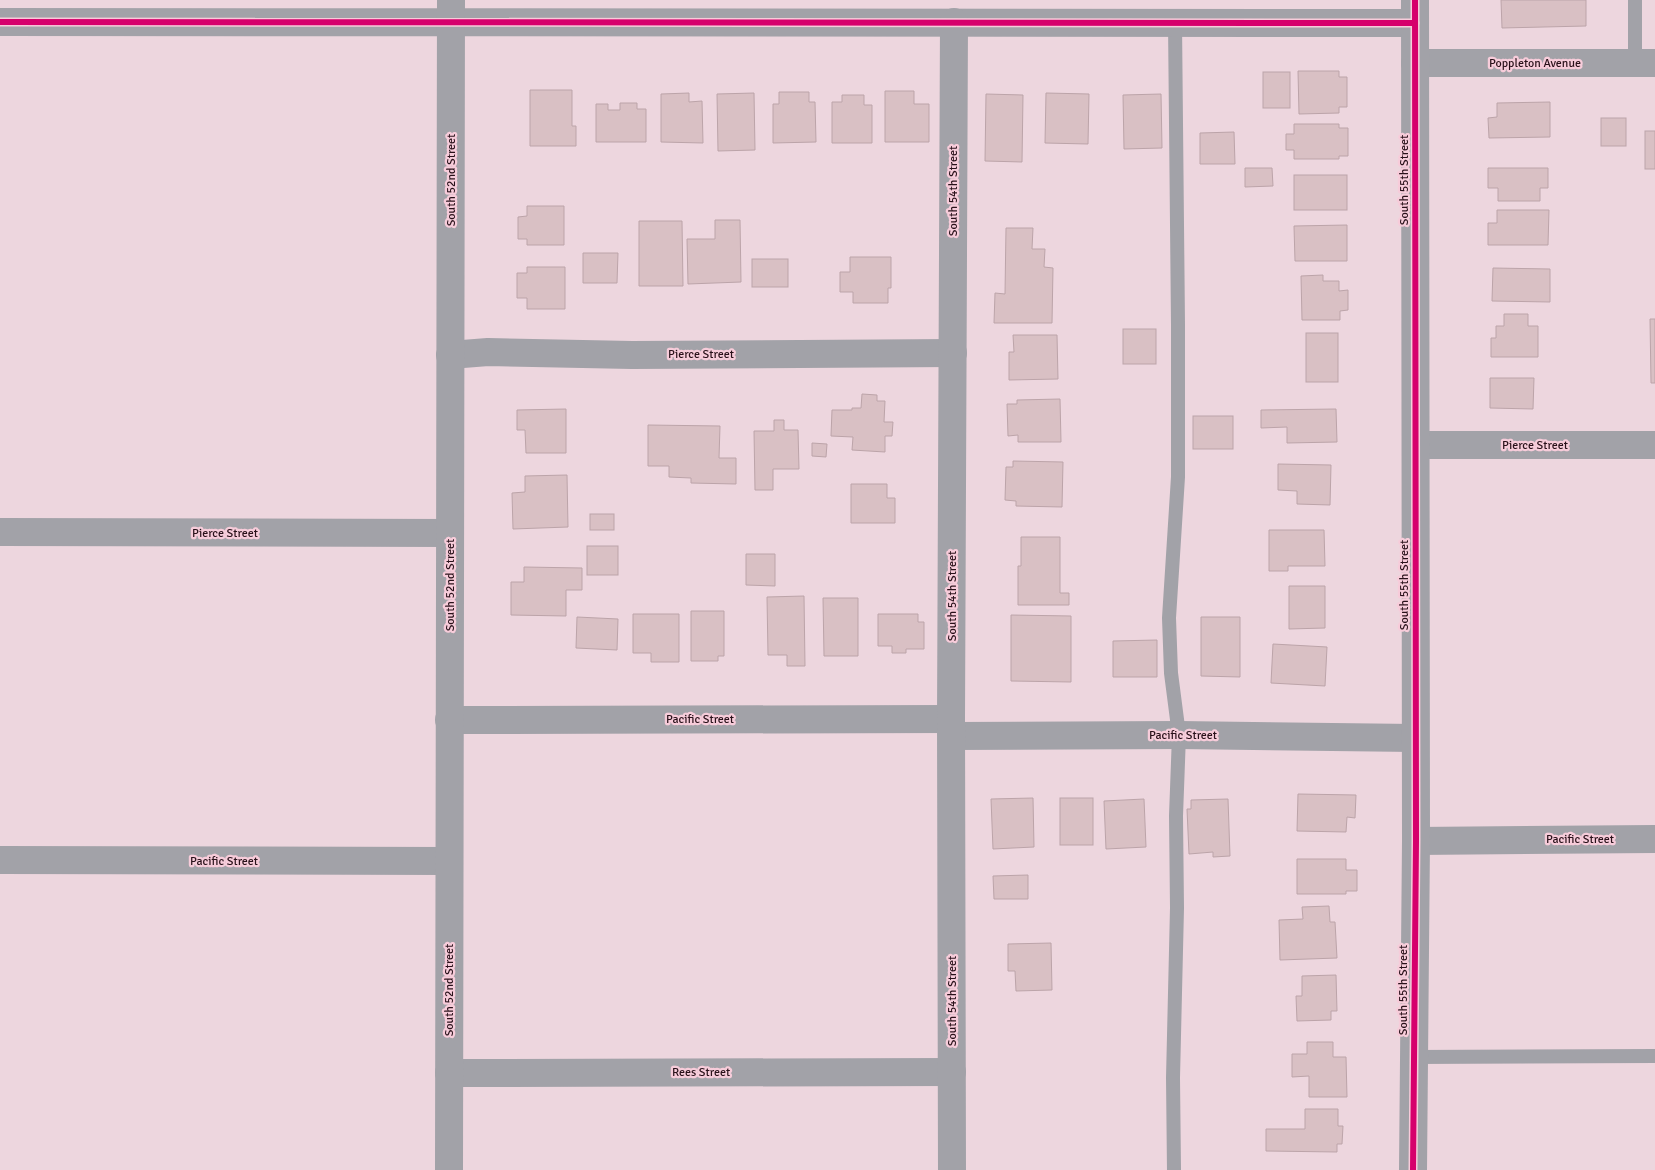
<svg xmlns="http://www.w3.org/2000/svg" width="1655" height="1170" font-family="Signika,sans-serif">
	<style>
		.building { fill: #d9c0c4; stroke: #bca4a9 }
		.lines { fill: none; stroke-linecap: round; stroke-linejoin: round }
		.service { stroke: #a2a2a8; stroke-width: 14 }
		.minor { stroke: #a2a2a8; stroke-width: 28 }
		.tertiary { stroke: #a2a2a8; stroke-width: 28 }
		.cycleway-casing { stroke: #f7ccda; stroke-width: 9 }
		.cycleway { stroke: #d6006c; stroke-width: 6 }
		.labels { text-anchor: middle; stroke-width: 4.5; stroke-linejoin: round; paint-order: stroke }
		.street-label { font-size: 12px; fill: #29111a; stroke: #f7ccda }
	</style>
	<rect width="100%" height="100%" fill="#edd6de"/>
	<g class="building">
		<polygon points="1501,0 1586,0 1586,26 1502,28"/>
		<polygon points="1298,71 1339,71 1339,77 1347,77 1347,107 1339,107 1339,113 1299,114"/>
		<rect x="1263" y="72" width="27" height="36"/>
		<polygon points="530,90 572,90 572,126 576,126 576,146 530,146"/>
		<polygon points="885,91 914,91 914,104 929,104 929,142 885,142"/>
		<polygon points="779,92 809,92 809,102 815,102 816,142 773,143 773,104 779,104"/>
		<polygon points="689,93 689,102 702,101 703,143 661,142 661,94"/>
		<polygon points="754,93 755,150 718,151 717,94"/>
		<polygon points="1046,93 1089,94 1088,144 1045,143"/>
		<polygon points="986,94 1023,95 1022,162 985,161"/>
		<polygon points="1161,94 1162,148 1124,149 1123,95"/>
		<polygon points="842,95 864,95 864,105 872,105 872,143 832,143 832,102 842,102"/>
		<polygon points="1550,102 1550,137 1489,138 1488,118 1497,117 1497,103"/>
		<polygon points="620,103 637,103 637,109 646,109 646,142 596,142 596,104 608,104 608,110 620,110"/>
		<rect x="1601" y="118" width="25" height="28"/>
		<polygon points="1294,124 1339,124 1339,128 1348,128 1348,156 1339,156 1339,159 1294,159 1294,150 1286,150 1286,134 1294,134"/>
		<rect x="1645" y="131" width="10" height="38"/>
		<polygon points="1234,132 1235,164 1200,164 1200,133"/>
		<polygon points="1245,168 1272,168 1273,186 1245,187"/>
		<polygon points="1488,168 1548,168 1548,188 1540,188 1540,201 1498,201 1498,188 1488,188"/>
		<rect x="1294" y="175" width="53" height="35"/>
		<polygon points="527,206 564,206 564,245 527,245 527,239 518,239 518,217 527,216"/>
		<polygon points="1497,210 1549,210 1548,245 1488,245 1488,223 1497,223"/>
		<polygon points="715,220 740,220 741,282 688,284 687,239 715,239"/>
		<polygon points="639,221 682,221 683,286 639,286"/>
		<polygon points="1347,225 1347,261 1295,261 1294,226"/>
		<polygon points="1006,228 1033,228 1032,249 1045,249 1044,267 1053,268 1052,323 994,323 995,293 1005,294"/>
		<polygon points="583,253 618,253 617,283 583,283"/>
		<polygon points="850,257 891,257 891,288 888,288 888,303 853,303 853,292 840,292 840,272 850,272"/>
		<rect x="752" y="259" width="36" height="28"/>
		<polygon points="527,267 565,267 565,309 527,309 527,298 517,298 517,273 527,273"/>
		<polygon points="1493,268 1550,269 1550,302 1492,301"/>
		<polygon points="1323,275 1323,281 1339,281 1339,291 1348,290 1348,310 1340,311 1340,320 1302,320 1301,276"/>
		<polygon points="1504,314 1528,314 1528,326 1538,326 1538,357 1491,357 1491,338 1496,338 1496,326 1504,326"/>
		<polygon points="1650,319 1655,319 1655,383 1651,383"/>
		<rect x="1123" y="329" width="33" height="35"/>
		<rect x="1306" y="333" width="32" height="49"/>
		<polygon points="1013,335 1057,335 1058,379 1009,380 1009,352 1014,352"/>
		<polygon points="1490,378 1534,378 1533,409 1490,408"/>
		<polygon points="862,394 877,395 877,401 885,401 884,422 893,422 892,436 885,436 885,452 852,450 853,437 831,436 832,410 852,410 852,408 861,408"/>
		<polygon points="1060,399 1061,442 1018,442 1018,435 1008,436 1007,404 1017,404 1017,400"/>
		<polygon points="566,409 566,453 526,453 525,430 517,430 517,410"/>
		<polygon points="1336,409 1337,442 1287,443 1287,427 1261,428 1261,410"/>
		<rect x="1193" y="416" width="40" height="33"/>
		<polygon points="774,420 784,420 784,430 798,430 799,469 773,469 773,490 755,490 754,431 774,431"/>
		<polygon points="648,425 720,426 719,458 736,458 736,484 691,483 691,478 669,477 669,466 648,466"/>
		<polygon points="812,443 827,444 826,457 812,456"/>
		<polygon points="1013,461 1063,462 1062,507 1016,506 1016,501 1005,500 1006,467 1013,467"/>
		<polygon points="1278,464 1331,465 1330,505 1297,504 1297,491 1278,490"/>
		<polygon points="567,475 568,527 513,529 512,493 525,492 525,476"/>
		<polygon points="851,484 887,484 887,498 895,498 895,523 851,523"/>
		<rect x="590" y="514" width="24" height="16"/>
		<polygon points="1269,530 1324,530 1325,566 1288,566 1288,571 1269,571"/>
		<polygon points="1021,537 1060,537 1060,593 1069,593 1069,605 1018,605 1018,566 1021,566"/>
		<rect x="587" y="546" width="31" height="29"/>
		<polygon points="746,554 775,554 775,586 746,585"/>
		<polygon points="524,567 582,568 582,590 566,590 566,616 511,615 511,582 524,582"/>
		<polygon points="1289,586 1325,586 1325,628 1289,629"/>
		<polygon points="804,596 805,666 787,666 787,655 768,655 767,597"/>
		<polygon points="823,598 858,598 858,656 824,656"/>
		<polygon points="691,611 724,611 724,656 718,656 718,661 691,661"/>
		<polygon points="633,614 679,614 679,662 651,662 651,653 633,653"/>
		<polygon points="878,614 918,614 918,622 924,622 924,649 906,649 906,653 892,653 892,646 878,646"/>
		<polygon points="1011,615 1071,616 1071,682 1011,681"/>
		<polygon points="577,617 618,619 617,650 576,648"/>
		<polygon points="1201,617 1240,617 1240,677 1201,676"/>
		<polygon points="1157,640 1157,677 1113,677 1113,641"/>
		<polygon points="1273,644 1327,647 1325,686 1271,683"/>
		<polygon points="1298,794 1356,795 1355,818 1347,817 1346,832 1297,831"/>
		<polygon points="1033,798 1034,847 993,849 991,799"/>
		<rect x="1060" y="798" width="33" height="47"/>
		<polygon points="1144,799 1146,847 1106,849 1104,801"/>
		<polygon points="1228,799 1230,856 1213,857 1213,852 1189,854 1187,809 1191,809 1191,800"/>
		<polygon points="1297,859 1346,859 1346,870 1357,870 1357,891 1346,891 1346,894 1297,894"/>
		<polygon points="1028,875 1028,899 994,899 993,876"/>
		<polygon points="1329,906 1330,922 1335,922 1337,958 1280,960 1279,920 1303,919 1302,907"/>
		<polygon points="1051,943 1052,990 1016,991 1015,971 1008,971 1008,944"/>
		<polygon points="1336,975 1337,1011 1331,1011 1331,1020 1297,1021 1296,996 1302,996 1302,976"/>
		<polygon points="1307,1042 1333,1042 1333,1057 1346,1057 1347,1097 1309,1097 1309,1076 1292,1077 1292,1054 1307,1054"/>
		<polygon points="1305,1109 1338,1109 1338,1126 1343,1126 1342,1144 1337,1144 1337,1152 1266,1151 1266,1129 1305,1129"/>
	</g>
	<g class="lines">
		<g class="service">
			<polyline points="1635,0 1635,63"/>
			<polyline points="1414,1057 1655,1056"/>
			<polyline points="1174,1170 1173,1078 1177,908 1176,816 1179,735 1171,673 1169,618 1178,477 1178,325 1175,22"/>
		</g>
		<g class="minor">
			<polyline points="0,22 1415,23"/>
			<polyline points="1415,63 1655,63"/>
			<polyline points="450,355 488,352 632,355 953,353"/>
			<polyline points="1416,445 1655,445"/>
			<polyline points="0,532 450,533"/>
			<polyline points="449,720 951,719"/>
			<polyline points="952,736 1179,735 1415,738"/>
			<polyline points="1416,841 1655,839"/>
			<polyline points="0,860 449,861"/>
			<polyline points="449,1073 952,1072"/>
			<polyline points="952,1170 951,719 954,22"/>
			<polyline points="1413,1170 1416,841 1415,0"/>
		</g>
		<polyline class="tertiary" points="449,1170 451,0"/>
		<defs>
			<g id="cycleway">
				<polyline points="0,22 1415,23"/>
				<polyline points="1413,1170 1416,841 1415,0"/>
			</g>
		</defs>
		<use href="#cycleway" class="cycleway-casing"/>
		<use href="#cycleway" class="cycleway"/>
	</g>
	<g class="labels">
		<g class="street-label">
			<text x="1535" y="67">Poppleton Avenue</text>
			<text transform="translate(451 180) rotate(-90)" y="4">South 52nd Street</text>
			<text transform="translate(1404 180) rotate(-90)" y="4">South 55th Street</text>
			<text transform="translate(953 191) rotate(-90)" y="4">South 54th Street</text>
			<text x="701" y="358">Pierce Street</text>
			<text x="1535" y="449">Pierce Street</text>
			<text x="225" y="537">Pierce Street</text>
			<text transform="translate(450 585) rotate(-90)" y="4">South 52nd Street</text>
			<text transform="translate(1404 585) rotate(-90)" y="4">South 55th Street</text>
			<text transform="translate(952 596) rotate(-90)" y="4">South 54th Street</text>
			<text x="700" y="723">Pacific Street</text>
			<text x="1183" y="739">Pacific Street</text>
			<text x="1580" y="843">Pacific Street</text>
			<text x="224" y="865">Pacific Street</text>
			<text transform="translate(449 990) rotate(-90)" y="4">South 52nd Street</text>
			<text transform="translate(1403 990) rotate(-90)" y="4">South 55th Street</text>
			<text transform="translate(952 1001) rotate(-90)" y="4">South 54th Street</text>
			<text x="701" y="1076">Rees Street</text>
		</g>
	</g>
</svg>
